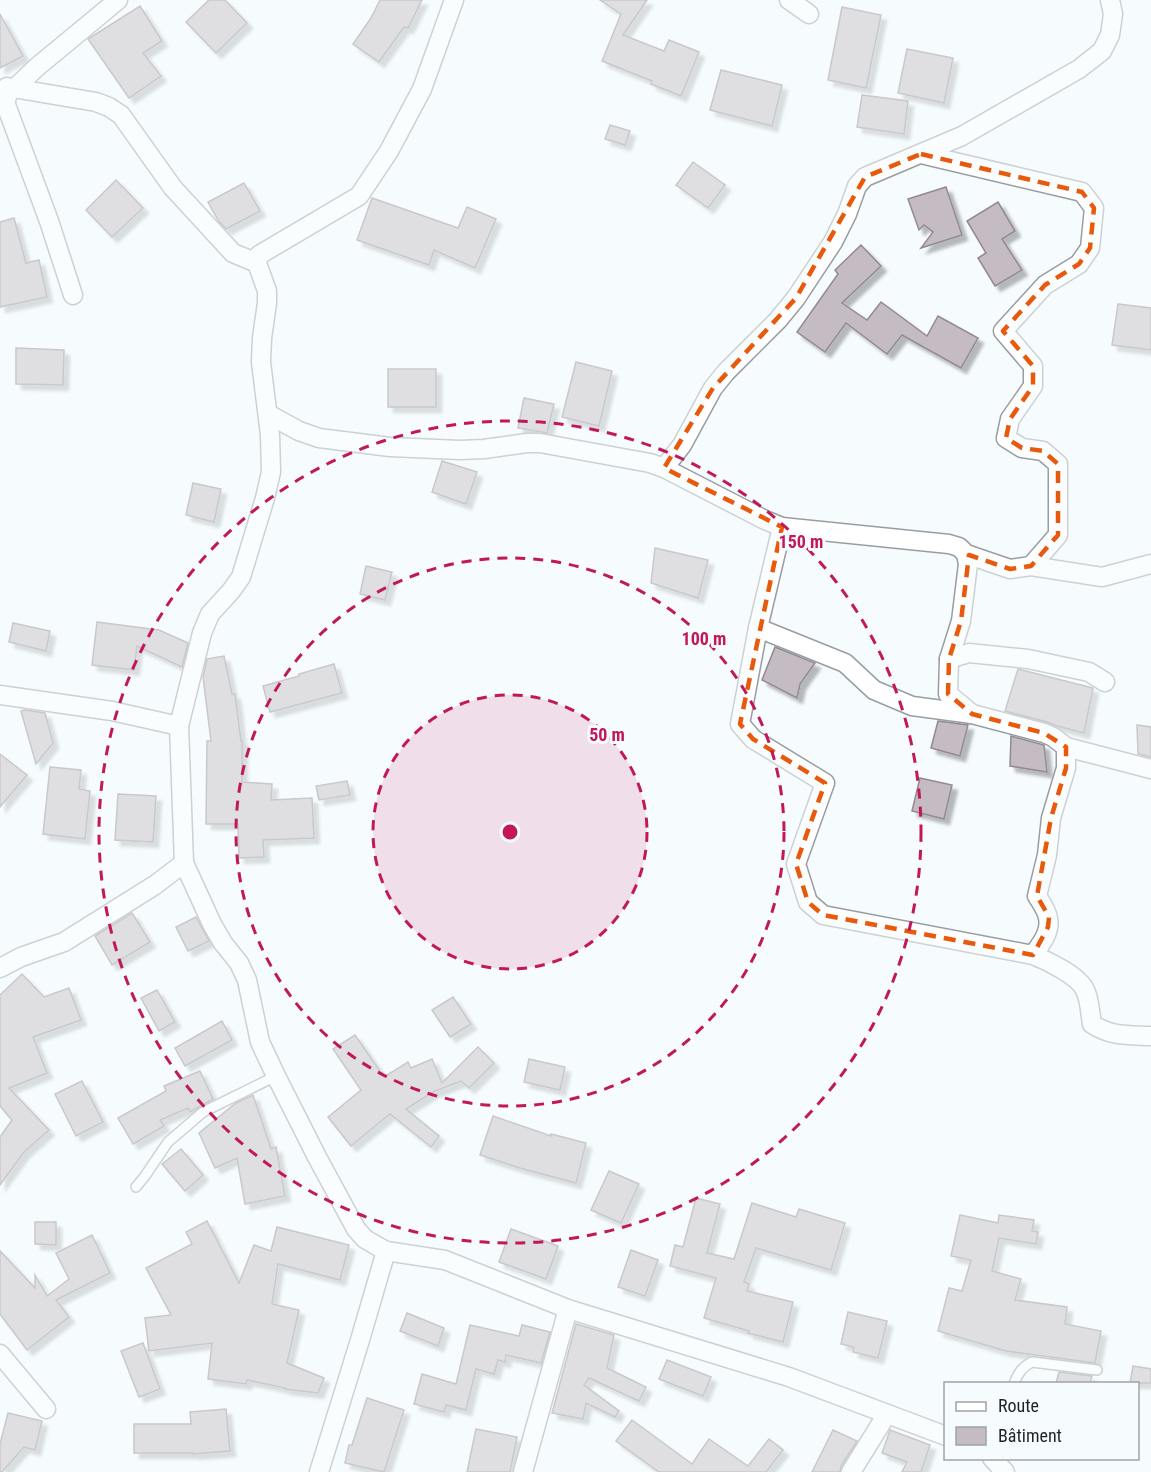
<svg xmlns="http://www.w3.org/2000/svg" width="1151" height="1472" font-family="'Roboto Condensed',sans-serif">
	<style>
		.building { fill: #c4bcc2; stroke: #928a90; stroke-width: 1.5; filter: url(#shadow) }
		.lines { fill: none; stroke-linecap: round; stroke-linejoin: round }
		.service-casing { stroke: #979ea3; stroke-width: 12 }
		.minor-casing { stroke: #979ea3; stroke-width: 21 }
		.service { stroke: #fff; stroke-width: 9 }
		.minor { stroke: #fff; stroke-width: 18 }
		.marked { fill: none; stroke: #e8590c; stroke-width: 4.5; stroke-dasharray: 12 8; stroke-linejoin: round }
		.ring { fill: none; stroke: #c2185b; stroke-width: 3; stroke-dasharray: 10 8 }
		.centre { fill: #c2185b; stroke: #f6fbfe; stroke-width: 3 }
		.ring-label { font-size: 18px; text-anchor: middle; font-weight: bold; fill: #c2185b; stroke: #f6fbfe; stroke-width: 6; stroke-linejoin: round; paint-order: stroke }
	</style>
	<defs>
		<filter id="shadow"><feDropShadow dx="5.5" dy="5.5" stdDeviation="1.5" flood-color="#0004"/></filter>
	</defs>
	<rect width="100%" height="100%" fill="#f6fbfe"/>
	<g class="building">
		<polygon points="209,0 225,0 247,23 216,53 186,22"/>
		<polygon points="380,0 422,0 408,28 404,27 379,62 353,44 371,18"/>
		<polygon points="600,0 647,0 623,35 664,51 669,40 699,52 681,96 651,84 652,81 602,61 621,14"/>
		<polygon points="140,6 162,41 143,53 161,76 129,98 88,39"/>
		<polygon points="842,7 881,15 866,88 828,80"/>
		<polygon points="0,14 23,56 0,68"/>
		<polygon points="907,49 953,58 944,103 898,93"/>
		<polygon points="721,70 782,85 772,126 710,110"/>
		<polygon points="862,95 908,101 904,134 857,127"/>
		<polygon points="610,125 630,131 625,145 605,139"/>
		<polygon points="693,162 725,185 708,208 676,185"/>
		<polygon points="116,180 143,208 112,237 86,210"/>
		<polygon points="244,183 260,211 226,229 218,220 208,202"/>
		<polygon points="946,187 962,235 921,248 933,232 924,225 919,230 908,199"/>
		<polygon points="372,198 458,228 467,207 496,219 475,268 434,250 429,265 357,240"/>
		<polygon points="998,202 1015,231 1002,239 1022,270 995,286 978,258 986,253 967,221"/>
		<polygon points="14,218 26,263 39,260 47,297 0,307 0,222"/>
		<polygon points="861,245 881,266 842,303 867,320 881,302 927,336 938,316 978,338 961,368 902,335 887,354 846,323 825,352 797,332 838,274 835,270"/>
		<polygon points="1118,304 1151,308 1151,350 1112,345"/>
		<polygon points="16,348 64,350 63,385 16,384"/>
		<polygon points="576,362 612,371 599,426 562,417"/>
		<rect x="388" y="369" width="48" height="38"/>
		<polygon points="524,398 554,404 547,433 518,428"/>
		<polygon points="442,461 477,472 466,504 432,492"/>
		<polygon points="193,483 221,489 214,522 186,515"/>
		<polygon points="655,548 708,560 698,598 651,583"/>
		<polygon points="366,566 392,572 385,600 360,594"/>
		<polygon points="97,622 159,630 188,643 182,667 137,646 134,670 92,665"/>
		<polygon points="13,623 50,631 46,651 9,642"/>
		<polygon points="775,647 815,663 800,684 797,698 762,680"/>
		<polygon points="224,656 232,694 235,694 241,741 242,741 242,782 272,784 271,800 312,798 314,838 263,840 264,857 239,858 238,824 206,824 207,741 211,741 203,677 207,659"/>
		<polygon points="334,664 342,693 270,712 263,686 299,676 299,674"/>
		<polygon points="1018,669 1093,688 1084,733 1057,726 1047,722 1005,711"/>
		<polygon points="25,710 45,713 53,743 36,764 21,711"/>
		<polygon points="938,721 968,725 960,756 931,748"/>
		<polygon points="1137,725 1151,727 1151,757 1138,754"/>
		<polygon points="1011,736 1044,745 1047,772 1010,766"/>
		<polygon points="0,754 27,775 0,807"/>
		<polygon points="50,767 81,770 79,789 90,791 85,839 43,834"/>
		<polygon points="920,778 952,785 944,819 912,811"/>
		<polygon points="347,781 350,795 319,800 316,786"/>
		<polygon points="118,794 156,796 153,842 115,840"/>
		<polygon points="132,913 150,942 112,965 95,936"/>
		<polygon points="196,917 209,941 188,951 176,927"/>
		<polygon points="22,974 44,997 69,988 81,1020 33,1037 47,1073 9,1088 49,1130 24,1152 0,1185 0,1137 12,1120 0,1106 0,995"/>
		<polygon points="157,990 175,1022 159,1031 141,998"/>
		<polygon points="453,997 471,1024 450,1037 432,1010"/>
		<polygon points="222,1021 232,1040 185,1066 175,1048"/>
		<polygon points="355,1035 384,1077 408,1062 411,1068 432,1059 442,1083 478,1047 494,1063 469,1088 461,1081 433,1092 406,1109 439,1136 431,1147 390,1114 351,1146 328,1117 361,1090 333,1049"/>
		<polygon points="529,1059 565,1067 560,1090 524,1082"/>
		<polygon points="200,1071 213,1099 190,1112 188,1108 160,1120 164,1126 133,1144 118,1118 166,1091 164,1086"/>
		<polygon points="82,1081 103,1122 76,1136 55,1094"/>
		<polygon points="253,1095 271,1149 276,1147 285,1196 245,1204 237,1158 215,1168 199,1133 236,1103"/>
		<polygon points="493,1116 551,1136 551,1134 586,1143 576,1183 520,1168 480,1155"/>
		<polygon points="181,1149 203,1175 185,1191 162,1164"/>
		<polygon points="609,1171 639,1184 621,1223 591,1210"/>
		<polygon points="696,1198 720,1204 707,1253 734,1259 752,1203 796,1217 799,1209 845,1223 831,1270 756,1248 744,1282 749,1284 747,1291 793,1302 783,1342 748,1333 749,1331 704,1318 716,1278 670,1266 675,1245 683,1247"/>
		<polygon points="960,1215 998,1223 999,1215 1034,1220 1032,1231 1038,1232 1036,1244 999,1238 992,1271 1021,1279 1015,1300 1067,1307 1065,1324 1101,1331 1095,1363 1006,1351 938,1331 949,1288 962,1291 971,1260 951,1256"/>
		<polygon points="207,1221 239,1283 254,1245 271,1251 277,1227 349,1245 340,1280 278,1264 272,1304 299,1310 287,1363 324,1378 318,1393 285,1389 285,1388 247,1380 246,1384 208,1379 212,1343 149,1351 145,1318 171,1315 146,1268 192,1244 186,1232"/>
		<polygon points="35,1222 56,1222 56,1245 35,1244"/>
		<polygon points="511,1229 558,1246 546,1279 499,1262"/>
		<polygon points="92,1235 110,1273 56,1300 69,1317 27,1350 0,1314 0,1251 35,1288 35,1275 47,1296 69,1279 56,1253"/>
		<polygon points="631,1250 658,1260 645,1296 618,1287"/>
		<polygon points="848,1312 887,1321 878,1358 853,1352 854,1347 841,1344"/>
		<polygon points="407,1313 444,1328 438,1346 400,1331"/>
		<polygon points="576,1324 614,1335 607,1368 646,1387 639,1401 589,1378 584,1385 619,1411 615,1417 586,1403 583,1419 552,1413"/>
		<polygon points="470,1325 519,1336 522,1325 550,1332 541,1363 506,1355 505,1362 498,1360 494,1374 476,1369 466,1410 446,1405 444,1412 414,1404 422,1374 456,1384"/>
		<polygon points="143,1343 160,1389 139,1397 121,1351"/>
		<polygon points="667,1360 711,1377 703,1396 659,1379"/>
		<polygon points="1133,1366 1151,1369 1151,1383 1130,1383"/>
		<polygon points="1059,1372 1092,1376 1090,1383 1056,1383"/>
		<polygon points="367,1398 404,1410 384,1472 345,1463 349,1445 352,1445"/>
		<polygon points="226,1409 230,1451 193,1454 193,1453 134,1453 134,1424 191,1424 190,1412"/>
		<polygon points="8,1413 42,1421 35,1450 24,1447 2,1472 0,1472 0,1444"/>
		<polygon points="632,1420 692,1464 709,1439 748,1466 769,1439 783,1450 766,1472 659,1472 616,1441"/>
		<polygon points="476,1429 517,1437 510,1472 467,1472"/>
		<polygon points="833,1430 857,1441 841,1466 840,1472 812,1472"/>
		<polygon points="890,1430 930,1445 921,1472 902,1472 907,1462 882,1453"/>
	</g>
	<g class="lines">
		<defs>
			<g id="service">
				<polyline points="136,1187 145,1176 168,1142 203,1112 276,1076"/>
				<path d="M1014 1384C1018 1373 1022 1367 1032 1362L1097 1370"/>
			</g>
			<g id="minor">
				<polyline points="789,0 809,14"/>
				<polyline points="7,87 96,102 109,107 121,115 173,188 233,253 257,263"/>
				<polyline points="921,154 1082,192 1094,208 1090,248 1079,264 1045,285 1003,331 1033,366 1033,386 1010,419 1006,438 1022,448 1043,451 1058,464 1058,535 1031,566 1010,569 966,554"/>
				<polyline points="73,295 49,221 6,105 6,99 9,92 16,87 37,67 118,0"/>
				<path d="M268 414 299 431 319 438 390 447 460 450 484 449 527 443H540L650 463 664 468 765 520 782 527 949 544 959 547 966 554 968 564 961 621 949 659 948 694 972 714 1044 733 1053 737 1066 747V768L1051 818 1047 855 1037 896C1041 902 1047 911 1048 918 1051 932 1041 944 1033 955 1048 961 1079 976 1085 990 1090 1000 1090 1013 1092 1024 1112 1037 1128 1035 1151 1036"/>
				<polyline points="664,468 682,445 713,388 726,372 778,320 796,298 833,242 847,214 857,186 865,177 962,136 1079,69 1102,51 1110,35 1113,14 1110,0"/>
				<polyline points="782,527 758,628 740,724 753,739 825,783 796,864 808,902 823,915 1033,955"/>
				<polyline points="1031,566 1102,577 1151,564"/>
				<polyline points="758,628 845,663 874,690 912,706 972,714"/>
				<polyline points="949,659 969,653 1028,659 1089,672 1105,682"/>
				<polyline points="0,695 112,711 179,726"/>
				<polyline points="1066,747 1151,769"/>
				<polyline points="184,863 179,726 202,633 210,614 231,591 241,577 265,498 271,472 270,435 261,362 262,338 267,303 267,291 257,263 259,255 359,196 389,151 422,89 454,0"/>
				<polyline points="0,968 21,957 64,942 155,885 184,863 212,924 223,943 239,963 247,980 260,1042 276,1076 317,1157 356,1229 365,1239 386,1251 445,1260 568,1309 789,1377 946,1436"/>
				<polyline points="0,1354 46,1409"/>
				<polyline points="992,1458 1005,1472"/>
				<polyline points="319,1472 360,1340 386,1251"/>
				<polyline points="523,1472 568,1309"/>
				<polyline points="851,1472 887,1414"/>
			</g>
		</defs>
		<use href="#service" class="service-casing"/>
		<use href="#minor" class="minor-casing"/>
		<use href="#service" class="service"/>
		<use href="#minor" class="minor"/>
	</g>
	<path d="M0 0H1151V1472H0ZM921 154 1082 192 1094 208 1090 248 1079 264 1045 285 1003 331 1033 366V386L1010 419 1006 438 1022 448 1043 451 1058 464V535L1031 566 1010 569 969 555 961 621 949 659 948 694 972 714 1044 733 1066 747V768L1051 818 1037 896 1049 917 1048 927 1033 955 823 915 808 902 796 864 825 783 753 739 740 724 782 527 664 468 713 388 796 298 865 177Z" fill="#f6fbfe" fill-opacity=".55" fill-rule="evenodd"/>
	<path class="marked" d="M921 154 1082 192 1094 208 1090 248 1079 264 1045 285 1003 331 1033 366V386L1010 419 1006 438 1022 448 1043 451 1058 464V535L1031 566 1010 569 969 555 961 621 949 659 948 694 972 714 1044 733 1066 747V768L1051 818 1037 896 1049 917 1048 927 1033 955 823 915 808 902 796 864 825 783 753 739 740 724 782 527 664 468 713 388 796 298 865 177Z"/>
	<circle cx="510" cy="832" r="137" fill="#c2185b" fill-opacity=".12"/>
	<g class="ring">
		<circle cx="510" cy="832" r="137"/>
		<circle cx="510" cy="832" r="274"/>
		<circle cx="510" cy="832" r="411"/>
	</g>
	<circle cx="510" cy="832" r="9" class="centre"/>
	<g class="ring-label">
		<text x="801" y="548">150 m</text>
		<text x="704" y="645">100 m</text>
		<text x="607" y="741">50 m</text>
	</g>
	<rect x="944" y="1382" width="195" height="78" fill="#f6fbfe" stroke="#a0a4a7" stroke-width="1.5"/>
	<rect x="956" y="1402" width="30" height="9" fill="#ffffff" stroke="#a0a4a7" stroke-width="1.5"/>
	<text x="998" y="1412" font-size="18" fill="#1f2224">Route</text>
	<rect x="956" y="1427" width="30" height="18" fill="#c4bcc2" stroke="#a0a4a7" stroke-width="1.5"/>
	<text x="998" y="1442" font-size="18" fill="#1f2224">Bâtiment</text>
</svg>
